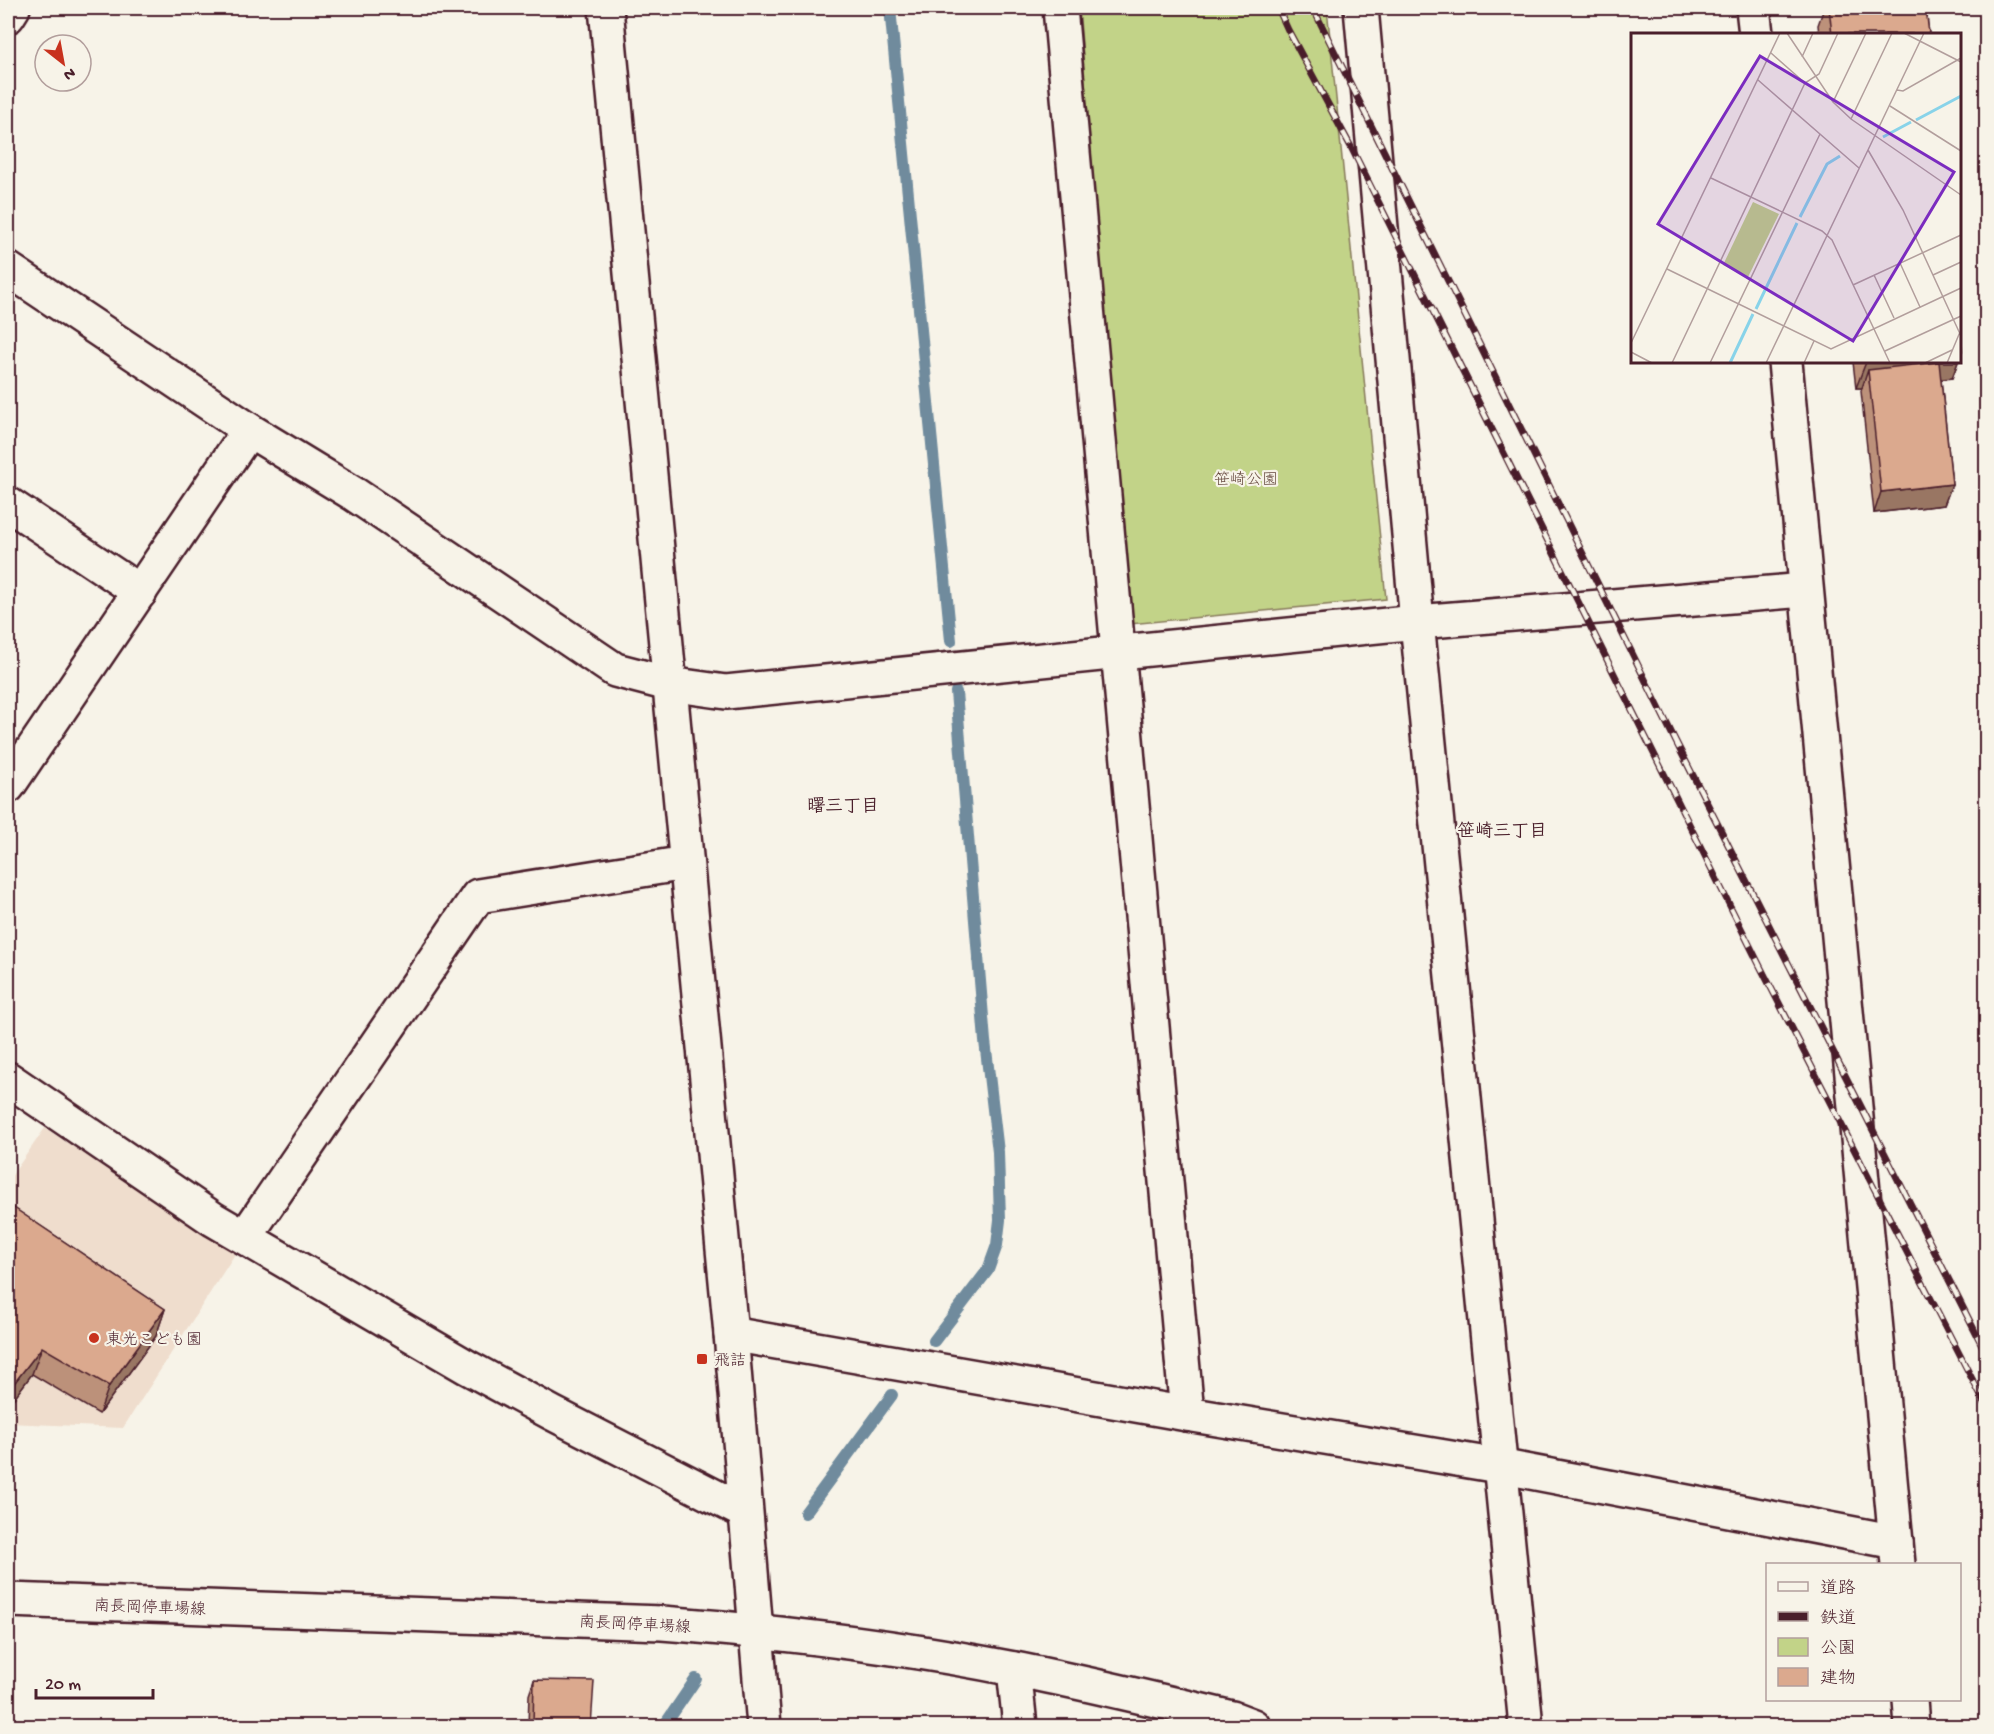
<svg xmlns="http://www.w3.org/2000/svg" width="1994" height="1734" font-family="'Gochi Hand','Klee One',sans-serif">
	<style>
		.built { fill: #efddcd }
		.green { fill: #c2d388; stroke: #86795a; stroke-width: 1.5 }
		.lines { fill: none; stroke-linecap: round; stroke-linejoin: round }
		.stream { stroke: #6f8b9d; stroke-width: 12 }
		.minor-casing { stroke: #4a1f2b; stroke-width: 38 }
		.major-casing { stroke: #4a1f2b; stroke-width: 38 }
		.minor { stroke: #f7f3e8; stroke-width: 33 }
		.major { stroke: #f7f3e8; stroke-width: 33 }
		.rail-casing { stroke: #4a1f2b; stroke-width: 7 }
		.rail { stroke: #f7f3e8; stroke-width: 4.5; stroke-dasharray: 14; stroke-linecap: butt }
		.wall { fill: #bc917a; stroke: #4a1f2b; stroke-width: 1.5 }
		.shaded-wall { fill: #997663; stroke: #4a1f2b; stroke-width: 1.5 }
		.building { fill: #dba98e; stroke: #4a1f2b; stroke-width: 1.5 }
		.poi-dot { fill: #c8321e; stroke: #f7f3e8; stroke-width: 2 }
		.labels { text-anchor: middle; stroke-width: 4.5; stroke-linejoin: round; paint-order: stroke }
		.park-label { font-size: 16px; fill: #684c42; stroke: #f7f3e8 }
		.poi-label { font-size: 16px; fill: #4a1f2b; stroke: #f7f3e8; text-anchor: start }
		.street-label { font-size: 16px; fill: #4a1f2b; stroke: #f7f3e8 }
		.neighbourhood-label { font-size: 18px; font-weight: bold; fill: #4a1f2b; stroke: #f7f3e8 }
		.inset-river { fill: none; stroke: #88d3e9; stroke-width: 3 }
		.inset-road { fill: none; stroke: #b29e9c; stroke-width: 1.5 }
		.view { fill: #7b2cbf; fill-opacity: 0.15; stroke: #7b2cbf; stroke-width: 3 }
		.inset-edge { fill: none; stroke: #4a1f2b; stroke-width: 3 }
	</style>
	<rect width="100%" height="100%" fill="#f7f3e8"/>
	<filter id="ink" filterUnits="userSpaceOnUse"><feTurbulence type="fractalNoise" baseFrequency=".0167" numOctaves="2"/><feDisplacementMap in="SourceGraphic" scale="12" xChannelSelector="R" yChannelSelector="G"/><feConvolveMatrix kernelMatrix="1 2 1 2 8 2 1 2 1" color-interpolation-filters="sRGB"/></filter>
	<g filter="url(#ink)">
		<polygon class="built" points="45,1128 235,1254 123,1428 8,1423 8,1181"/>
		<polygon class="green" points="1079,8 1327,8 1386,599 1130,624"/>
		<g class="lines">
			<g class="stream">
				<polyline points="890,8 951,641"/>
				<polyline points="934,1341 988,1270 997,1245 1000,1220 998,1152 985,1041 956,692"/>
				<polyline points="805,1513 892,1395"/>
				<polyline points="664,1726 696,1679"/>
			</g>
			<defs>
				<g id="minor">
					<polyline points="606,8 731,1334 764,1726"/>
					<polyline points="1060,8 1187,1414"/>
					<polyline points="1361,8 1417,622 1526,1726"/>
					<polyline points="1753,8 1756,34"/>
					<polyline points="8,16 13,8"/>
					<polyline points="8,269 249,430 354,494 615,670 669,684 726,692 1417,622 1805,590"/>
					<polyline points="1785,362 1898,1564"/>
					<polyline points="8,504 140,592"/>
					<polyline points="8,786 249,430"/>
					<polyline points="8,1079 213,1219 467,1367 552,1413 745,1512"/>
					<polyline points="245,1237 478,896 686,863"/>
					<polyline points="731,1334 1187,1414 1499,1466 1896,1542"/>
					<polyline points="1014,1669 1020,1726"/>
					<polyline points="1910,1700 1912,1726"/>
				</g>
				<path id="major" d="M8 1600 662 1623C780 1632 898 1646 1014 1669 1087 1683 1160 1701 1232 1718L1253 1726"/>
			</defs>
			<use href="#minor" class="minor-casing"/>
			<use href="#major" class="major-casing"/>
			<use href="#minor" class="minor"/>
			<use href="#major" class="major"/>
			<defs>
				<g id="rail">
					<polyline points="1278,8 1288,30 1350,145 1761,968 1986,1406"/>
					<polyline points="1313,8 1676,742 1986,1353"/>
				</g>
			</defs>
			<use href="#rail" class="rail-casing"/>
			<use href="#rail" class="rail"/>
		</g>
		<g class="wall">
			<polygon points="1824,8 1926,8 1929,34 1819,34 1818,25"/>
			<polygon points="1853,362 1958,362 1952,378 1941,379 1952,484 1944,505 1874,513 1861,391 1862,388 1856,388"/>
			<polygon points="8,1204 165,1309 156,1336 99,1414 32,1374 8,1406"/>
			<polygon points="534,1680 591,1726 528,1726 529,1695"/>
		</g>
		<g class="shaded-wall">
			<polygon points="1866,362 1958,362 1952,378 1870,387 1868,370 1862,388 1856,388"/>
			<polygon points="1952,484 1944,505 1874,513 1881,492"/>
			<polygon points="165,1309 156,1336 99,1414 109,1386"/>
			<polygon points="42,1347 32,1374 8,1406 8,1402 15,1382"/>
		</g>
		<g class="building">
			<polygon points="1829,8 1926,8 1929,34 1832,34"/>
			<polygon points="1959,323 1962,351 1959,351"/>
			<polygon points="1939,362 1952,484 1881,492 1868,370"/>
			<polygon points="8,1204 165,1309 109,1386 42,1347 15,1382 8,1378"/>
			<polygon points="534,1680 594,1681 591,1726 533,1726"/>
		</g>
	</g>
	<g class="poi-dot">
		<circle cx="94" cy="1338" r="6"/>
		<rect x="696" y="1353" width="12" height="12" rx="3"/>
	</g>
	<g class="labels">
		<g class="park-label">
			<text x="1246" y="484">笹崎公園</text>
		</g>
		<g class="poi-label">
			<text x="106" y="1344">東光こども園</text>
			<text x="714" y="1365">飛詰</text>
		</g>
		<g class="street-label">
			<text transform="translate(150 1606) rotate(2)" y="6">南長岡停車場線</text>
			<text transform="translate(635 1623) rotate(3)" y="6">南長岡停車場線</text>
		</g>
		<g class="neighbourhood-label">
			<text x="843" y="811">曙三丁目</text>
			<text x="1502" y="836">笹崎三丁目</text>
		</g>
	</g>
	<g transform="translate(1631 33)">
		<rect width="330" height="330" fill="#f7f3e8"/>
		<path d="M122 169 148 181 117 244 92 232Z" fill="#c2d388"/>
		<path class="inset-river" d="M285 87 330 63M252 104 280 89M169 184 196 131 209 123M125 276 166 190M99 330 122 281"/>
		<path class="inset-road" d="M156 0 202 69 220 86 330 162M273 0 330 29M140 20 174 50M171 24 182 0M127 47 228 135M266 57 272 58 330 25M202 69 235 0M259 73 330 118M220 86 261 0M237 117 272 177 330 303M80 145 191 198 201 207 259 330M269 230 289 274M36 236 200 316 330 255M243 242 263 285M302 242 330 229M222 252 330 202M0 310 149 0M254 318 330 283M0 319 21 330M41 330 174 50 188 41 207 0M79 330 189 101M135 330 293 0M173 330 183 308M294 330 321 317M316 330 329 299"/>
		<path class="view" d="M129 23 323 139 222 308 27 191Z"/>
		<rect width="330" height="330" class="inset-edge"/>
	</g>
	<rect width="1994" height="1734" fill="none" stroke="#f7f3e8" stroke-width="30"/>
	<rect x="15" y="15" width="1964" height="1704" fill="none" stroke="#4a1f2b" stroke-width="2" filter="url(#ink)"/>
	<rect x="1766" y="1563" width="195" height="138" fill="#f7f3e8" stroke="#b29e9c" stroke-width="1.5"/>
	<rect x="1778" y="1582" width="30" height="9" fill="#f7f3e8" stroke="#b29e9c" stroke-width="1.5"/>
	<text x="1820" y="1593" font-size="18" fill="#4a1f2b">道路</text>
	<rect x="1778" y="1612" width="30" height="9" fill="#4a1f2b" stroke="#b29e9c" stroke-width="1.5"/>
	<text x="1820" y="1623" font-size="18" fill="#4a1f2b">鉄道</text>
	<rect x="1778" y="1638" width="30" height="18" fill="#c2d388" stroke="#b29e9c" stroke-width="1.5"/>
	<text x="1820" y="1653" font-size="18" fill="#4a1f2b">公園</text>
	<rect x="1778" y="1668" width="30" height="18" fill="#dba98e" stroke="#b29e9c" stroke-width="1.5"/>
	<text x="1820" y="1683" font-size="18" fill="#4a1f2b">建物</text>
	<g transform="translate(63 63) rotate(149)"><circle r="28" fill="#f7f3e8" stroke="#b29e9c" stroke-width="1.5"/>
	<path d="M0-4.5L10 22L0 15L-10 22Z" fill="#c8321e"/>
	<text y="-9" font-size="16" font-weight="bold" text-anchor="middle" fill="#4a1f2b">N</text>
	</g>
	<path d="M36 1689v9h117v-9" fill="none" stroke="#4a1f2b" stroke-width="3"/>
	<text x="45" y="1689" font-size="18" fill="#4a1f2b" stroke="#f7f3e8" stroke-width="4.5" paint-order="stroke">20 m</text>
</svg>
